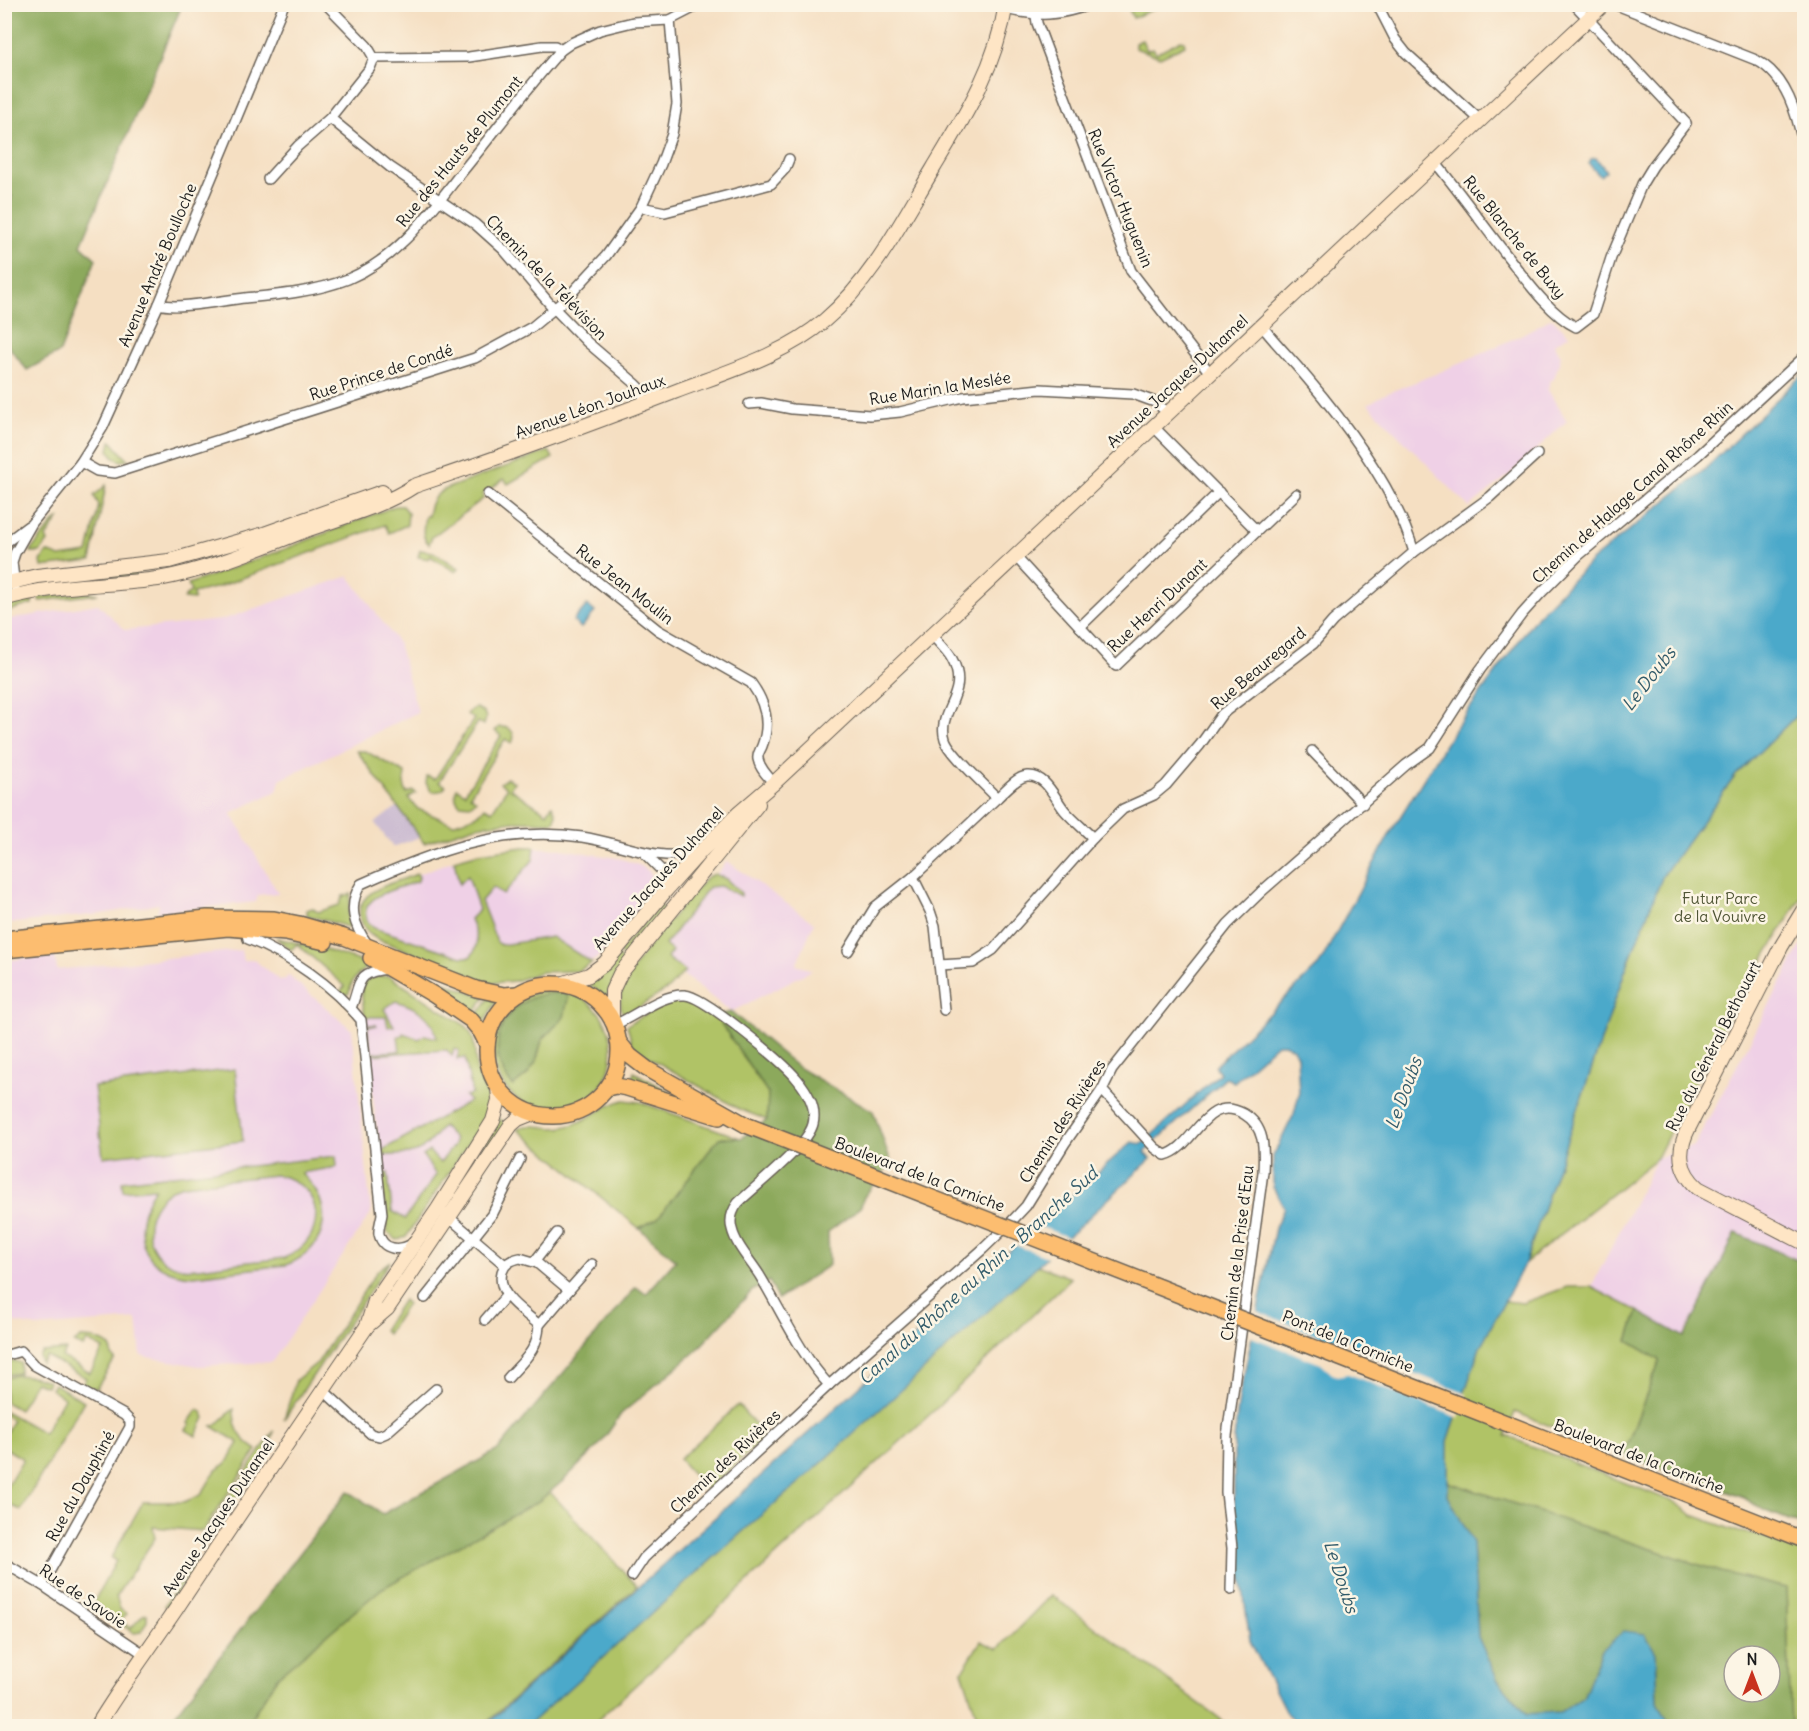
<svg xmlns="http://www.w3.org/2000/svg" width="1809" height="1731" font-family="Delius,sans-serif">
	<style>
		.built { fill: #efd0e6 }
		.industrial { fill: #cdbed2 }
		.green { fill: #b0c366; stroke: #667041; stroke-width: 1.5; fill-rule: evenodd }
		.forest { fill: #8ca95b; stroke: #54623c; stroke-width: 1.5; fill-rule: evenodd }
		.water { fill: #4ca9ca; stroke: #346273; stroke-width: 1.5 }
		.pier { fill: #f5dfc2 }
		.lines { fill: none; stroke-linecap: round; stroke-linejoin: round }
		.street-casing { stroke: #686056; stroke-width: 12 }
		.secondary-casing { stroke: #686056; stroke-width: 16 }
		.primary-casing { stroke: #686056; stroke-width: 18 }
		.street { stroke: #fff; stroke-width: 9 }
		.secondary { stroke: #fee5c5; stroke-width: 14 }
		.primary { stroke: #fcbd6f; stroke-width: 15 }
		.primary-bridge-casing { stroke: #686056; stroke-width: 18; stroke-linecap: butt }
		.primary-bridge { stroke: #fcbd6f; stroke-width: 15 }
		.labels { text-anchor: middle; stroke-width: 5; stroke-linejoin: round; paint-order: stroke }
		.street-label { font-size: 16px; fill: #1c1c1c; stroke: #fcf5e5 }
		.park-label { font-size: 16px; fill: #505636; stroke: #fcf5e5 }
		.water-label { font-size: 18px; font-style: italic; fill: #325b6a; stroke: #fcf5e5 }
	</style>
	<rect width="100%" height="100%" fill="#fcf5e5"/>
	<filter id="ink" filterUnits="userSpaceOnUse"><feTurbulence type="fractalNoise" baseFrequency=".0167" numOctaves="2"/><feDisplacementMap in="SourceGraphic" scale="12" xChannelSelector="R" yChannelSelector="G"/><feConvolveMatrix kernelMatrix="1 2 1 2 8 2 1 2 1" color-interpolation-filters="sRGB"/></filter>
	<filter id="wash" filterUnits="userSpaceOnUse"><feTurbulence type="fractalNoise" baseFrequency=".008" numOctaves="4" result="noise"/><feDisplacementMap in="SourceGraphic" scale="24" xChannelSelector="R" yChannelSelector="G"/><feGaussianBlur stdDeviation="1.35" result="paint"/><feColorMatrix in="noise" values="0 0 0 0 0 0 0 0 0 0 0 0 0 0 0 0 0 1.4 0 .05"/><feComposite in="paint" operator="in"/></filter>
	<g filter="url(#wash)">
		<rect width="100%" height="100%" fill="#f5dfc2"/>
		<g class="built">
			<polygon points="1552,318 1569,335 1554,344 1561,356 1554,379 1550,381 1548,390 1567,421 1509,475 1469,507 1368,404 1385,394 1438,373 1517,337"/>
			<polygon points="349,576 398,643 418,712 280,780 277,791 231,813 278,893 258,895 256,902 158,912 159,904 101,914 5,924 5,620 98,604 125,630 222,620"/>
			<polygon points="523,847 561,849 622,859 641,866 649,871 653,880 655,891 595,960 502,975 377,939 369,935 361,921 360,905 364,898 371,893 454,860 479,853"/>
			<polygon points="727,861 814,923 796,965 812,970 731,1012 656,954"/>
			<polygon points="1804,940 1804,1263 1736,1233 1683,1337 1643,1313 1591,1287 1657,1158 1694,1146"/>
			<polygon points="241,950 243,961 253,959 279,980 286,979 288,975 352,1030 371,1213 272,1362 199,1366 141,1356 137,1319 37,1327 5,1321 4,961 55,955 57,970"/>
			<polygon points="378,978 463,1041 479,1115 395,1237 388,1232 362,995"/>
		</g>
		<polygon class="industrial" points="397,807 420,837 393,847 375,823"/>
		<g class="green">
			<polygon points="1127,5 1163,5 1133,18"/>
			<polygon points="1142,40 1147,50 1153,48 1156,53 1181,40 1184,41 1185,45 1160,57 1135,48 1135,43"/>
			<polygon points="111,441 128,460 121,461 114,458 109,450"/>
			<path d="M549 451 553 458 508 484 504 479 482 495 484 498 432 537 429 544C420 536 424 527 425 516H428C430 502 434 494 448 488Z"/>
			<polygon points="106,485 91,561 42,567 41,561 47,552 60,557 88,553 99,505 94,496"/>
			<polygon points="395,506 402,506 408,513 407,525 389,533 385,525 218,587 193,593 194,600 184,599 187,594 191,592 188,584 285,549"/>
			<polygon points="59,519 46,537 48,542 40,552 31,552 31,550 56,520"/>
			<polygon points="420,550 433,552 459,568 456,572 430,556 429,559 418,557"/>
			<polygon points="126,571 137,572 137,575 39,586 40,581"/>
			<polygon points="85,592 98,594 40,601 39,600 39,597"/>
			<polygon points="33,597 32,604 5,612 5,604"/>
			<path d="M476 708 484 712 486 718 484 725 478 722 439 782 446 786C442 792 437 792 431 791L426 783 427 776 435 779 474 719 467 714 472 709Z"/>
			<polygon points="1804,708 1804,892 1721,1030 1657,1158 1525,1263 1625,971 1663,875 1736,775"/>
			<path d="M499 727C510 726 517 733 512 743L505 739 470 795 476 800 470 805 460 804C455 800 454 793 457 788L465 793 501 736 495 731Z"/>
			<path d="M357 751H365L405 773 404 783 406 793 414 791 416 793 408 798 418 809 453 824C464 819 478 818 485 807L492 811 507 788 500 783 507 778 514 782 510 789 547 813 552 805 556 813 555 820 552 822 514 821 476 826 424 843Z"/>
			<path d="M523 847H535L533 860 503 895 493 887 481 901 497 942 501 945 552 937 592 963 578 971 541 972 515 981 490 983 377 939C368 934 362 927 360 917 355 889 398 882 417 874L419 877 418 881C403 887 361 895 366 916 367 922 370 925 374 928L462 957H470C482 945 475 933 470 919L479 910 468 876 459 884 454 860 479 853Z"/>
			<path d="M715 874 726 879 741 893V896L720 886 709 887 665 945 672 951 667 958 685 971 668 989 625 1016C618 1008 620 994 624 985 641 949 681 908 707 877Z"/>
			<polygon points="351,894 348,916 351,928 307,915 307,910 312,908 318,912 339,905 343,896"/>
			<polygon points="659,904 667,911 627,959 619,952"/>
			<path d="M276 938 320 948 368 964V967C358 973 351 981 349 993L344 996 339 993 345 986 297 944 291 950Z"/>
			<polygon points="616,955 624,962 606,997 585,982"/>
			<polygon points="396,965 485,997 473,1015"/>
			<path d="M389 976 466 1026C478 1039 473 1059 478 1075 481 1084 488 1092 489 1102 489 1108 486 1114 484 1120L406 1237 397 1240 387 1232 381 1175 383 1173H388L392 1211 405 1219 436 1175 423 1156 429 1151 440 1163 454 1145 455 1139 443 1126C418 1158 418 1153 379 1156V1152L470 1101 465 1096 472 1094 465 1058 457 1059 459 1050 454 1049 452 1056 447 1050 369 1055 366 1025H377L367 1027 371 1053 400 1051 398 1036 403 1035V1033L419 1039 425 1035 437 1038C433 1016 416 1007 396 1001L384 1009 394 1026 388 1027 386 1017H365C362 993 353 975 389 976Z"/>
			<path d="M553 989C634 997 629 1110 552 1109 475 1108 472 995 553 989ZM568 998 564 1017 542 1040 536 1062 527 1075 513 1086C497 1068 494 1051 501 1028Z"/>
			<polygon points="490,997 497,1000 483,1024 475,1018"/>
			<polygon points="679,999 700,1004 716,1016 768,1093 767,1120 739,1109 636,1050 632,1044 627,1025 668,1001"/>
			<polygon points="235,1069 243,1141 103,1157 94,1087"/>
			<polygon points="634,1072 676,1096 631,1083"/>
			<path d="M624 1100 640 1102 740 1138H719L658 1218 639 1228 517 1129C531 1121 548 1131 564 1127 589 1122 602 1105 624 1100Z"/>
			<polygon points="499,1119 507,1124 449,1207 448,1205"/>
			<path d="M336 1156 337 1167 301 1173C335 1203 331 1248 286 1265L194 1276C140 1275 128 1228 155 1188L123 1191 122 1181ZM275 1175C325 1182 330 1240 284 1258 260 1261 237 1263 214 1266 204 1267 192 1270 182 1268 135 1259 140 1197 183 1185Z"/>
			<polygon points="390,1261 284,1419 296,1380 318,1362 377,1271"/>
			<polygon points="1037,1265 1071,1278 939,1406 591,1726 527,1726 751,1524 815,1469"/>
			<polygon points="1567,1287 1591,1287 1638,1311 1628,1341 1660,1360 1623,1455 1515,1412 1506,1436 1674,1502 1693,1515 1739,1532 1758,1534 1804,1553 1804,1726 1791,1726 1786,1588 1721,1572 1448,1482 1448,1441 1480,1347 1505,1301 1523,1303"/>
			<polygon points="403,1300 407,1304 387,1334 383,1330"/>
			<path d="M81 1338C93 1338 114 1341 112 1356L115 1359 96 1389 91 1387 89 1389 82 1386 86 1378 46 1356 41 1363 39 1356 42 1352 66 1350 62 1357 90 1373 103 1349 87 1341 83 1347 74 1343Z"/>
			<polygon points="15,1361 21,1363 19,1373 5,1375 5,1363"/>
			<polygon points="16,1375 31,1376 49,1381 46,1386 35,1382 19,1410 5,1402 5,1378"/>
			<polygon points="54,1384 84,1401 21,1510 5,1503 5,1489 23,1459 5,1448 5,1435 12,1421 5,1415 5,1411 44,1433 64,1398 51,1389"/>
			<polygon points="738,1405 766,1436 707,1490 679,1459"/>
			<polygon points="198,1409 203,1413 205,1418 196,1436 186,1430 190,1424 188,1423"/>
			<path d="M234 1409C234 1429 240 1439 257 1450L203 1531 153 1527 155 1538 116 1596 120 1609 127 1614 121 1621 131 1628 143 1615 147 1614V1621L141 1632 134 1633 92 1605 116 1561 111 1558 143 1502H184L201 1495 216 1470 226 1464 239 1443 212 1426C221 1424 226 1414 234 1409Z"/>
			<polygon points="274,1431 265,1458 207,1534 207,1530"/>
			<polygon points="550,1492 637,1586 483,1726 246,1726 278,1676 381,1589 539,1501"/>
			<polygon points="195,1559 196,1563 168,1607 164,1606"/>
			<polygon points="1051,1595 1230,1726 980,1726 962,1671 981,1641 998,1649"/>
		</g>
		<g class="forest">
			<polygon points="4,5 182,5 81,245 96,259 60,352 27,370 5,342 5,221 12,196 4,192"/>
			<path d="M553 993 567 994 568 998 564 1017 542 1040 536 1062 527 1075 513 1086C480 1048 503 997 553 993Z"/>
			<polygon points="731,1012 799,1068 873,1111 891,1162 864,1197 860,1208 828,1232 829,1265 778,1299 769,1281 752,1291 696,1351 621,1414 601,1443 563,1481 539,1501 381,1589 278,1676 246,1726 166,1726 348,1491 383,1514 498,1450 636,1287 646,1294 676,1260 639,1228 658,1218 719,1138 741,1138 767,1120 768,1093 716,1016"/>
			<polygon points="1736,1233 1804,1263 1804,1526 1764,1510 1744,1498 1717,1487 1688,1479 1623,1455 1660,1360 1628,1341 1638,1311 1684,1337"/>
			<path d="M1448 1482 1721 1572 1786 1588 1791 1726H1670L1658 1701 1656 1653 1602 1650 1583 1698 1560 1712 1527 1714 1497 1679 1478 1637 1473 1543 1448 1497ZM1734 1656H1770V1692H1734Z"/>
		</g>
		<g class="water">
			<polygon points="1596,158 1606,171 1600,176 1589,164 1591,159"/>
			<polygon points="1804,373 1804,708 1736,775 1663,875 1625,971 1525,1263 1480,1347 1448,1441 1448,1496 1473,1543 1478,1637 1497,1679 1527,1714 1560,1712 1583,1698 1602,1650 1624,1631 1645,1634 1656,1653 1658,1701 1670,1726 1301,1726 1287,1714 1250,1641 1234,1524 1234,1440 1239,1398 1275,1228 1284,1208 1273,1187 1273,1156 1294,1114 1299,1094 1297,1056 1293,1048 1285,1044 1277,1044 1234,1082 1226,1078 1155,1142 1145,1152 1151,1159 1007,1294 815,1469 751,1524 527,1726 485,1726 1033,1229 1132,1142 1142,1144 1220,1073 1215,1066 1319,965 1392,830 1454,730 1537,616 1591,561 1705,469"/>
			<polygon points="587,605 595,612 581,628 573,621"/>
		</g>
		<g class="pier">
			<polygon points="1034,1224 1070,1238 1050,1258 1012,1244"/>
			<polygon points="1254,1310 1330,1340 1340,1337 1347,1339 1352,1343 1358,1351 1467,1394 1459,1418 1348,1374 1337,1376 1332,1374 1321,1364 1249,1336"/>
		</g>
	</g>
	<g filter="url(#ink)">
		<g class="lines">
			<defs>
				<g id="street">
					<polyline points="326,4 367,46 374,58"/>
					<polyline points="1377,4 1395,39 1406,53 1480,120"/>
					<path d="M1614 4 1756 60C1787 76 1797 115 1804 147"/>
					<path d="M1005 9C1040 17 1058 16 1092 4"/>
					<polyline points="1036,16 1037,23 1131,271 1210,373"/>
					<polyline points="374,58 469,57 542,46 555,46 561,50"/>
					<polyline points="330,118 390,167 475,224 504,250 550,304 587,342 636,384 641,389 645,403"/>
					<path d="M1435 162C1460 193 1484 226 1508 257 1526 280 1550 314 1576 327L1593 314 1611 258 1642 184 1653 166 1686 123 1574 4"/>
					<polyline points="268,179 298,146 330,118 370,68 374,58"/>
					<polyline points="641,207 665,212 771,184 785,169 789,159"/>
					<path d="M159 304C177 310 224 300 245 298 279 295 315 292 348 279 396 259 426 218 457 178 492 136 524 91 561 50L571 43 600 30 633 22 670 20 701 4"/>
					<polyline points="749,404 761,403 792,409 870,415 900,412 963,397 1040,389 1133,394 1155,402 1167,412"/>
					<polyline points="1153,426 1257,531"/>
					<polyline points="81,462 97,471 115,473 475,358 532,327 567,298 606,256 641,207 661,164 672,134 677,104 670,20"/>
					<path d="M488 494 658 630 751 683C765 702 771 723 762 746 760 751 757 754 758 759 760 769 768 777 774 783"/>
					<polyline points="4,544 28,526"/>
					<polyline points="1414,552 1490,497 1537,454"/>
					<polyline points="1015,556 1116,666 1296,494"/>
					<polyline points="15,587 12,562 15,553 32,523 81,462 103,427 159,304 284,4"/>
					<polyline points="1080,627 1219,492"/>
					<path d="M931 634C938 642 947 650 952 659 971 694 936 711 945 739 949 753 985 785 997 798L913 877 930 911 935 926 944 1010"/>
					<polyline points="1312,751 1363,804"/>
					<path d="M997 798C1005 791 1016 777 1027 776 1047 774 1055 800 1066 812 1074 821 1084 829 1093 838"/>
					<polyline points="645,854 662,871 666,890"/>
					<path d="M246 929 248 939C289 955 333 986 361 1020L382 1214C381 1221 378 1228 379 1234 383 1251 400 1251 412 1244"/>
					<path d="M368 945C354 926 347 906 361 884 432 852 503 825 582 837 622 843 657 863 698 852"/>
					<polyline points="848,951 875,907 913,877"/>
					<path d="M939 965 973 963 993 950 1093 838 1123 809 1154 795 1166 785 1200 745 1222 714 1313 644 1333 621 1414 552C1396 491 1348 426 1307 378 1292 360 1276 344 1262 326"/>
					<path d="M351 1008C361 983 355 972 388 969"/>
					<path d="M614 1025C634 1017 663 993 685 995 704 996 782 1061 797 1079 807 1091 817 1108 813 1124 807 1147 755 1186 738 1203 732 1211 729 1219 732 1229 736 1246 751 1261 760 1276 782 1312 800 1354 829 1385"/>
					<path d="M1102 1090 1155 1148 1165 1155C1194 1149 1205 1092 1244 1114 1266 1127 1264 1150 1263 1172L1227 1436 1226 1492 1232 1548 1231 1590"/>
					<polyline points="445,1214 505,1265"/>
					<path d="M520 1258 537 1263 569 1290 539 1325C524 1311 496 1296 502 1272 505 1263 511 1260 520 1258Z"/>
					<polyline points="535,1261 557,1233"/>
					<polyline points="569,1290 592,1264"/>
					<polyline points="425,1298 493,1213 520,1159"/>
					<polyline points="485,1320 506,1296"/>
					<polyline points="4,1356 21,1351 34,1365 124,1415 130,1421 130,1427 42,1585"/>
					<path d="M508 1378C524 1360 538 1350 539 1325"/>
					<polyline points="323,1390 371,1434 379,1436 386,1433 436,1389"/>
					<polyline points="4,1563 42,1585 144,1654"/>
					<polyline points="632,1576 644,1558 710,1495 829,1385 983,1249 1010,1223 1026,1206 1065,1143 1102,1090 1112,1070 1228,924 1261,892 1406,765 1430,748 1480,670 1522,614 1541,593 1578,556 1698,455 1804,357"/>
				</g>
				<g id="secondary">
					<polyline points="4,584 37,576 169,561 261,535 382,492"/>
					<path d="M4 599C53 584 107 586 158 579 207 571 262 547 309 529 342 517 384 506 414 486 501 457 588 425 674 392 726 372 783 356 825 320 873 279 901 222 933 169 965 116 996 67 1006 4"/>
					<path d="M1804 909 1781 947 1689 1127C1677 1150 1678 1170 1698 1188L1804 1243"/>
					<polyline points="561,984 589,975 605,963 666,890 701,851 739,813 774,783 1604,4"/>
					<polyline points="612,1021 612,991 620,974 758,804"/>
					<polyline points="367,1326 375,1301 438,1209 493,1121 499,1100 498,1088"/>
					<path d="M97 1726C121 1686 149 1649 176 1609 239 1514 303 1420 367 1326L387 1309 511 1125 518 1119 533 1113"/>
				</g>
				<g id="primary">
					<polyline points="4,939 207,918 274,919 299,924 344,937 476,989 504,995 517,994"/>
					<polyline points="4,950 228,928 286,933 325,942"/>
					<polyline points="371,958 434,995 471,1020 481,1032 487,1044"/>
					<circle cx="553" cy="1050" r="66"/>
					<polyline points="618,1041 630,1056 647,1069 746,1125"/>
					<polyline points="607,1088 616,1086 627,1088 719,1117"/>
					<polyline points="1460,1405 1804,1540"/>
				</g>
			</defs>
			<use href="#street" class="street-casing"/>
			<use href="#secondary" class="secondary-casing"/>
			<use href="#primary" class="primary-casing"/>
			<use href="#street" class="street"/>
			<use href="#secondary" class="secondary"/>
			<use href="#primary" class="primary"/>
			<defs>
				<polyline id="primary-bridge" points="746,1125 1460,1405"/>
			</defs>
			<use href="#primary-bridge" class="primary-bridge-casing"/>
			<use href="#primary-bridge" class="primary-bridge"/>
		</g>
	</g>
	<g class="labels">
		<g class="street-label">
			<text transform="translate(459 151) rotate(-51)" y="6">Rue des Hauts de Plumont</text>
			<text transform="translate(1121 198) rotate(68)" y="6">Rue Victor Huguenin</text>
			<text transform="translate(1515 237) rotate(51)" y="6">Rue Blanche de Buxy</text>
			<text transform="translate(157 265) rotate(-67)" y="6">Avenue André Boulloche</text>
			<text transform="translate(547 277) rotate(46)" y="6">Chemin de la Télévision</text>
			<text transform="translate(381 372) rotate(-18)" y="6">Rue Prince de Condé</text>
			<text transform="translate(1177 381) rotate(-43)" y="6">Avenue Jacques Duhamel</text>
			<text transform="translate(940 388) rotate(-9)" y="6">Rue Marin la Meslée</text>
			<text transform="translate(590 406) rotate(-20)" y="6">Avenue Léon Jouhaux</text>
			<text transform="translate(1632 492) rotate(-42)" y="6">Chemin de Halage Canal Rhône Rhin</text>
			<text transform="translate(625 584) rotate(38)" y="6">Rue Jean Moulin</text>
			<text transform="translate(1157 605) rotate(-43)" y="6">Rue Henri Dunant</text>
			<text transform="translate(1258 668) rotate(-40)" y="6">Rue Beauregard</text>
			<text transform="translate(658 878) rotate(-48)" y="6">Avenue Jacques Duhamel</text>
			<text transform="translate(1713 1046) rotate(-63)" y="6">Rue du Général Bethouart</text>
			<text transform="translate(1062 1121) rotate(-57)" y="6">Chemin des Rivières</text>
			<text transform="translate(920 1174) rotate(21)" y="6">Boulevard de la Corniche</text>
			<text transform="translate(1237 1253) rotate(-83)" y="6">Chemin de la Prise d'Eau</text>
			<text transform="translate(1348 1341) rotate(22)" y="6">Pont de la Corniche</text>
			<text transform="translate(1639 1456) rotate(21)" y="6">Boulevard de la Corniche</text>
			<text transform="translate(725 1461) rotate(-43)" y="6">Chemin des Rivières</text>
			<text transform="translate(80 1486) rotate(-61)" y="6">Rue du Dauphiné</text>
			<text transform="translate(218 1517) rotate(-56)" y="6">Avenue Jacques Duhamel</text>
			<text transform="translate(83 1596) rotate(34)" y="6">Rue de Savoie</text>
		</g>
		<g class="park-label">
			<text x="1720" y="904">Futur Parc<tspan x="1720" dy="18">de la Vouivre</tspan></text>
		</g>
		<g class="water-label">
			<text transform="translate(1649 679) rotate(-52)" y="6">Le Doubs</text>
			<text transform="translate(1404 1093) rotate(-70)" y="6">Le Doubs</text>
			<text transform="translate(978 1276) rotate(-42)" y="6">Canal du Rhône au Rhin - Branche Sud</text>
			<text transform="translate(1341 1577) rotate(72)" y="6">Le Doubs</text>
		</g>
	</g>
	<rect width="1809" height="1731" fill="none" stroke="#fcf5e5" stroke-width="24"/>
	<g transform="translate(1752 1674)"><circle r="28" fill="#fcf5e5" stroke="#a29e95" stroke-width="1.5"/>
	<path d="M0-4.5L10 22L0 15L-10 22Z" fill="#c8321e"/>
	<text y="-9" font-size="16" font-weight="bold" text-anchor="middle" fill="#1c1c1c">N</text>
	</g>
</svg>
